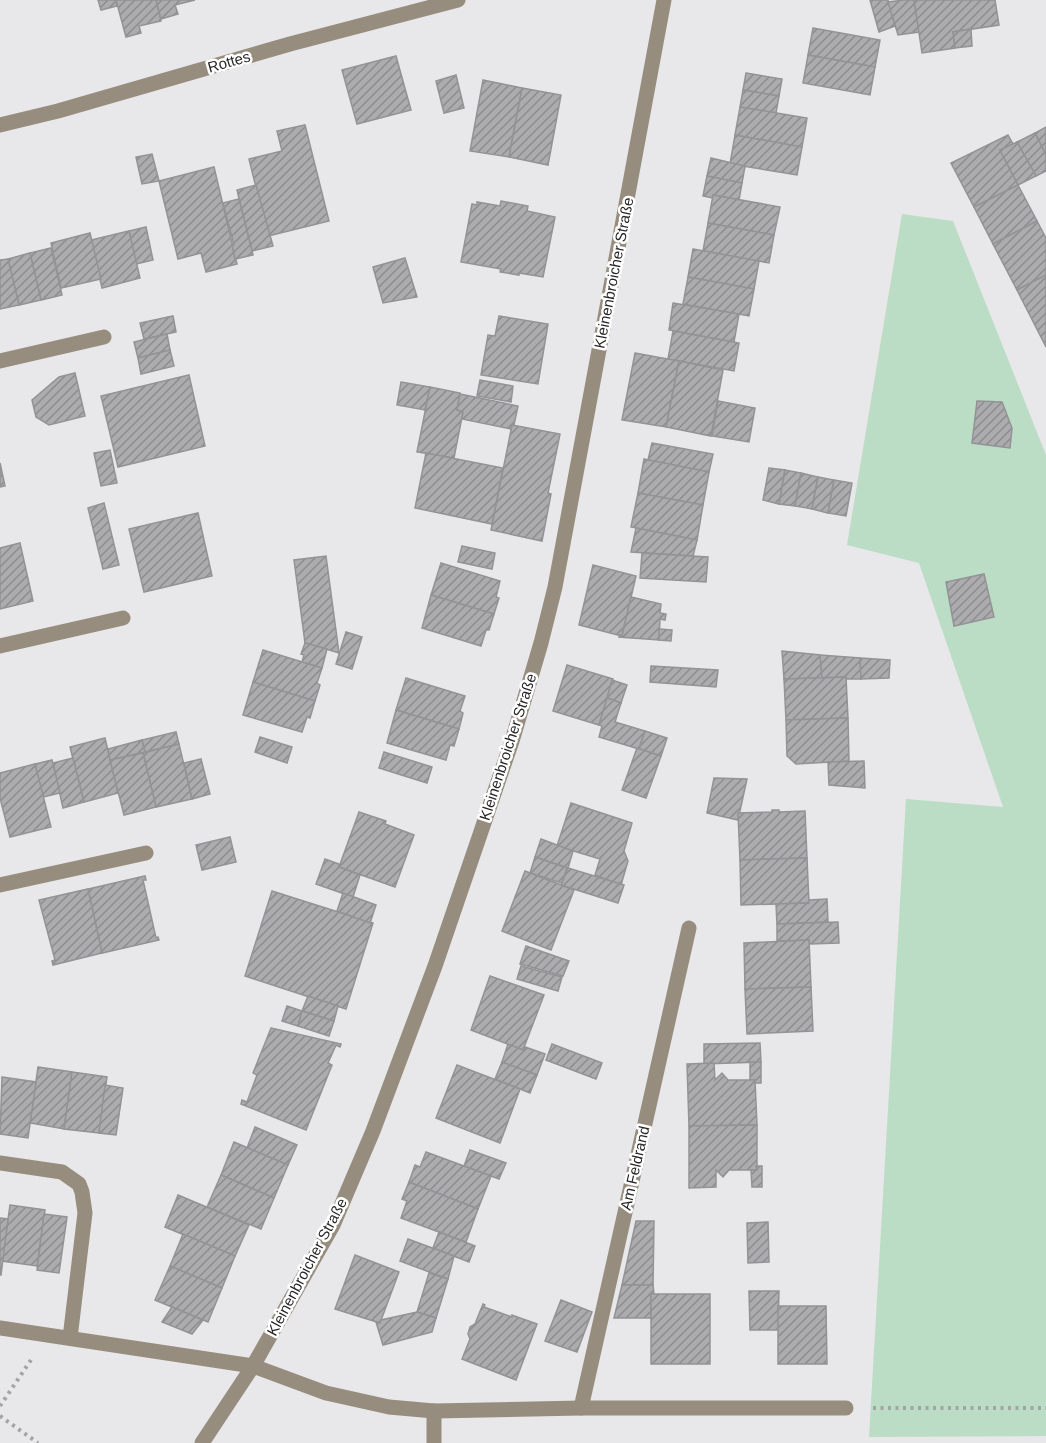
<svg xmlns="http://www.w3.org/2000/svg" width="1046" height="1443" font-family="Arial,sans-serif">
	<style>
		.green { fill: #bbddc5 }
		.building { fill: url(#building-hatch); stroke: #939295; stroke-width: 1.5 }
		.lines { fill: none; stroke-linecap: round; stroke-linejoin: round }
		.path { stroke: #a4a3a5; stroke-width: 4; stroke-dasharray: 3 4.5; stroke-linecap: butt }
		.minor { stroke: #978d7f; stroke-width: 15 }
		.labels { text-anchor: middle; stroke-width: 5; stroke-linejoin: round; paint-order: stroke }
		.street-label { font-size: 15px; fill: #262627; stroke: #fff }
	</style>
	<defs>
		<pattern id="building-hatch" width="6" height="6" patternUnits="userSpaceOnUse" patternTransform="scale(1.5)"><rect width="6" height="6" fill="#acabae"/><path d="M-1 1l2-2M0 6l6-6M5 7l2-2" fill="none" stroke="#8c8b8e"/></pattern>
	</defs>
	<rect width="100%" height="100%" fill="#e8e7ea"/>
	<polygon class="green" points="902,214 953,221 1046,455 1046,1436 869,1437 906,799 1003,807 919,563 847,545"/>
	<g class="building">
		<polygon points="98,0 116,0 117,6 101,10"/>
		<polygon points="116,0 156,0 161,21 139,26 141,33 126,37"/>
		<polygon points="156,0 195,0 175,5 178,14 161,19"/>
		<polygon points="870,0 888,0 895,26 879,32"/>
		<polygon points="904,0 914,0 919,32 898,35 888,2"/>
		<polygon points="914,0 995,0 999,25 953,32 955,48 922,53"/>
		<polygon points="813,28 880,40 875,67 808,55"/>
		<polygon points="971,29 972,46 955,48 953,32"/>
		<polygon points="808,55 875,67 870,95 803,83"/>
		<polygon points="396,56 411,110 357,124 342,70"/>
		<polygon points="746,73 782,79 779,96 743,90"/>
		<polygon points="456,75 464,108 444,113 436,81"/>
		<polygon points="483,80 522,88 509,157 470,151"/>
		<polygon points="522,88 561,95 548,165 509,157"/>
		<polygon points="743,90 779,96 776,113 740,107"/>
		<polygon points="740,107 807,118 802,147 735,135"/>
		<polygon points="305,125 329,221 268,236 249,159 282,151 277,131"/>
		<polygon points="1046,127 1046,155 1035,133"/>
		<polygon points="1035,133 1046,155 1046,171 1036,176 1017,142"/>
		<polygon points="735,135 802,147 797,175 730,164"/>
		<polygon points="1008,135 1013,144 1000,150 1018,185 974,207 951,163"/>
		<polygon points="1017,142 1036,176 1018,185 1000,150"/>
		<polygon points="152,154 159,181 142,184 136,157"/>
		<polygon points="711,158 745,166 742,183 707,176"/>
		<polygon points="214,167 237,264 206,272 201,253 178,259 159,181"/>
		<polygon points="707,176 742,183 739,200 713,195 713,198 703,196"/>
		<polygon points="256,185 273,246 252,251 237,190"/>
		<polygon points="1018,185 1037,221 993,244 974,207"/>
		<polygon points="713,195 780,207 774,235 708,223"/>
		<polygon points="239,199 253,255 235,259 232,245 234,245 223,203"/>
		<polygon points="501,201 528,206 527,211 555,217 543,277 519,273 519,275 500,272 501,269 461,262 472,204 477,205 477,202 500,206"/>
		<polygon points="1037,221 1046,238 1046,275 1017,290 993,244"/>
		<polygon points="708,223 774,235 769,263 703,251"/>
		<polygon points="146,227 153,260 136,264 129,231"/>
		<polygon points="129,231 140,278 102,288 91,240"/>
		<polygon points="90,233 101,279 61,288 51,243"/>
		<polygon points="51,248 62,295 41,300 30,253"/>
		<polygon points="693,249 759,261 754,289 688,277"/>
		<polygon points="30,253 41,300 19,305 8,259"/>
		<polygon points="405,258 417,297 383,303 373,267"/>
		<polygon points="8,259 19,305 0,309 0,260"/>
		<polygon points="1046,275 1046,347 1017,290"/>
		<polygon points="688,277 754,289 749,316 683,304"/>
		<polygon points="673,303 739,314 734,342 669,330"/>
		<polygon points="173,316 176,332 144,339 140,323"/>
		<polygon points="499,316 548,324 538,384 481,375 488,335 495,336"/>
		<polygon points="673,331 739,343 734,371 668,359"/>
		<polygon points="167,334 170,350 138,358 134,342"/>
		<polygon points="170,350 174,366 141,374 138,358"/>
		<polygon points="635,353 679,361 666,427 622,420"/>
		<polygon points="679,361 723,370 711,436 666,427"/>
		<polygon points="75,373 85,416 49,425 36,417 32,400 59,377"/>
		<polygon points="189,375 205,446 118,467 101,396"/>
		<polygon points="480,380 513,386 511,402 477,396"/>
		<polygon points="401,382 430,387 425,410 397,405"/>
		<polygon points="430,387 460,393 457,410 463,412 454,458 417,452"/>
		<polygon points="460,394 518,406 514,425 512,425 511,429 462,419 463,412 457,410"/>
		<polygon points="718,401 755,408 749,442 712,436"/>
		<polygon points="977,401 1002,402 1012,428 1010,448 972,443"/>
		<polygon points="512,425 560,434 548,493 551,494 542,541 491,530"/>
		<polygon points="652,443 713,454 709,472 648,460"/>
		<polygon points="110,450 117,483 101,486 94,453"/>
		<polygon points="426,453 503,468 492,524 415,508"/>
		<polygon points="644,459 709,472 703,505 638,493"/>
		<polygon points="0,463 5,486 0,487"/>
		<polygon points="769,468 785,470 779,504 763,500"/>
		<polygon points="785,470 801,473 795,506 779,504"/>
		<polygon points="801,473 818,477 812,509 795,506"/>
		<polygon points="818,477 834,480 828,513 812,509"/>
		<polygon points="834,480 852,483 846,516 828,513"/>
		<polygon points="638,493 703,505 697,540 631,527"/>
		<polygon points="104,503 119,565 103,569 88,508"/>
		<polygon points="198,513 212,576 144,592 129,529"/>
		<polygon points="636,528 697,540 693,556 631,552"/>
		<polygon points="20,543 33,601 0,609 0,548"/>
		<polygon points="462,546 495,553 492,569 458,562"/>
		<polygon points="642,553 708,557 706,582 640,578"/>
		<polygon points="326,556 339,653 305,643 294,560"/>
		<polygon points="441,563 500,581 496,597 499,598 494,614 431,595"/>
		<polygon points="593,565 636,576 622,636 579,625"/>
		<polygon points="984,574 994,617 954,626 946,582"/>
		<polygon points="431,595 494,614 489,630 486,630 481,646 422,628"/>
		<polygon points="631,597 661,604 660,613 666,614 665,620 660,619 659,640 619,637 620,635 622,636"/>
		<polygon points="659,629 672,630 671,641 659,640"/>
		<polygon points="346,632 362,637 352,669 336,664"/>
		<polygon points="305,643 327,649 322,668 302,662 304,655 301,654"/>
		<polygon points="263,650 322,668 317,683 320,685 315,701 253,682"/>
		<polygon points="782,651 820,655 822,678 784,679"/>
		<polygon points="820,655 860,658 861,679 846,679 846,677 822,678"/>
		<polygon points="860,658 890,660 889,678 861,679"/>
		<polygon points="567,665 613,679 599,725 553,711"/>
		<polygon points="651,666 718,670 716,687 650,682"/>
		<polygon points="846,677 848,718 786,720 784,679"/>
		<polygon points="406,678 465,696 460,711 463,713 459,729 396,710"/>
		<polygon points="612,680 627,685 621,703 607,698"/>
		<polygon points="253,682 315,701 310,718 307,717 302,732 243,715"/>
		<polygon points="607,698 621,703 615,722 645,731 639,749 599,737 602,726 599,725"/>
		<polygon points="396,710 459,729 454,746 450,745 446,760 387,743"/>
		<polygon points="848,718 849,761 796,764 787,756 786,720"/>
		<polygon points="645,731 667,738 661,756 639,749"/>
		<polygon points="176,732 179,744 145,752 142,740"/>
		<polygon points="260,737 292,747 287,763 255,752"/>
		<polygon points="105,738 118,793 84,802 70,747"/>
		<polygon points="142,740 145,752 110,760 108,749"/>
		<polygon points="179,744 192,799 156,807 143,753"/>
		<polygon points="637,748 661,756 646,798 622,790"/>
		<polygon points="384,752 432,767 427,783 379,768"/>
		<polygon points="143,753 156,807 124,815 110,760"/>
		<polygon points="73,758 84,802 63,808 53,763"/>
		<polygon points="201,759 210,794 192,799 184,763"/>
		<polygon points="52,760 60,793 43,797 35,764"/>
		<polygon points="864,761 865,788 829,785 828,762"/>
		<polygon points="35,764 51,827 10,837 0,798 0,773"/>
		<polygon points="714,778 747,779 738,820 707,813"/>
		<polygon points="571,803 632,823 624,851 628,861 621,885 595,875 600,859 557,846"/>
		<polygon points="772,810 779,810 779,812 805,811 807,858 740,860 738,813 772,812"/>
		<polygon points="359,812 386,821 385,824 414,835 395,887 339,867"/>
		<polygon points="230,837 236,862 202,870 196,845"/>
		<polygon points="541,839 573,851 568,868 535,857"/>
		<polygon points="535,857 567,868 562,883 530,873"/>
		<polygon points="807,858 809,903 741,905 740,860"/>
		<polygon points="325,859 339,864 339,867 360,875 353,897 316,884"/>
		<polygon points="568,868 624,885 618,903 561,885"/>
		<polygon points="525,871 574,890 551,950 502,931"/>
		<polygon points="145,876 146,880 143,880 156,938 158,937 159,940 102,953 88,889"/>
		<polygon points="88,889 102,953 53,965 52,961 55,960 39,900"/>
		<polygon points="272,891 373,923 346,1009 245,976"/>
		<polygon points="343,893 376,905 370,923 337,911"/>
		<polygon points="827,899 828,922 777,924 776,904 809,903 809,900"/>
		<polygon points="838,922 839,943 810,944 809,940 777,941 777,924"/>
		<polygon points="809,940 811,987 745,989 744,943"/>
		<polygon points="526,946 569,961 563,976 520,964"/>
		<polygon points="521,966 562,977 558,991 517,979"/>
		<polygon points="490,976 544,995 523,1050 471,1030"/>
		<polygon points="811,987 813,1031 747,1034 745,989"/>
		<polygon points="308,996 338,1006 334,1021 302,1011"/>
		<polygon points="287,1006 302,1011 298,1026 282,1021"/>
		<polygon points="302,1011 334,1021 329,1036 298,1026"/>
		<polygon points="271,1028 341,1044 340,1047 336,1045 328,1063 332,1065 306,1130 241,1104 242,1100 247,1102 257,1075 253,1073"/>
		<polygon points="760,1043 761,1062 704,1064 704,1044"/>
		<polygon points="508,1044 523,1050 525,1047 545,1054 537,1075 502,1062"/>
		<polygon points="552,1044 602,1063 596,1079 546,1060"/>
		<polygon points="502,1062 537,1075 530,1093 495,1079"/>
		<polygon points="750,1062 761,1062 761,1083 755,1083 755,1080 750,1080"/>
		<polygon points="714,1063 715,1080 722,1073 728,1080 755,1080 757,1125 689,1126 687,1064"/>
		<polygon points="457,1065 520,1089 500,1143 436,1118"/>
		<polygon points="38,1067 72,1072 64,1129 30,1123"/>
		<polygon points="72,1072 107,1077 99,1133 64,1129"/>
		<polygon points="2,1077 36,1082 28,1138 0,1134"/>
		<polygon points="105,1085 123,1088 116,1135 99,1133"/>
		<polygon points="757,1125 757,1170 729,1170 723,1177 716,1170 716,1187 689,1188 689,1126"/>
		<polygon points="255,1127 297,1145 288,1165 247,1148"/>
		<polygon points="234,1142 288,1165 274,1198 221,1175"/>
		<polygon points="470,1150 506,1163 499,1179 464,1166"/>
		<polygon points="426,1152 491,1176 478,1209 409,1182 415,1165 420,1167"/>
		<polygon points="756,1166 762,1166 762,1187 752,1187 751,1170 757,1170"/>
		<polygon points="221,1175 274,1198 261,1229 207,1207"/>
		<polygon points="409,1182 478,1209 466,1242 401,1218 407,1201 402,1199"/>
		<polygon points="178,1195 249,1225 235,1256 165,1227"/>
		<polygon points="10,1205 45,1210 37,1266 2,1261"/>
		<polygon points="44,1214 67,1217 59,1273 37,1270"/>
		<polygon points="0,1218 8,1219 1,1275 0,1275"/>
		<polygon points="636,1221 654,1221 653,1285 622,1285"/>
		<polygon points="768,1222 769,1262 748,1263 747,1223"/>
		<polygon points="439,1232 475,1246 469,1262 433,1248"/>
		<polygon points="183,1234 235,1256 222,1288 170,1266"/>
		<polygon points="408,1239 454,1256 448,1279 400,1261"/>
		<polygon points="355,1255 399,1272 380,1323 335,1309"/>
		<polygon points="170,1266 222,1288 208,1322 155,1300"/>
		<polygon points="429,1273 448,1279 436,1318 417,1312"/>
		<polygon points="622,1285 653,1285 654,1294 651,1294 651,1318 614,1318"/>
		<polygon points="749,1291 779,1291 778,1330 750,1330"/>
		<rect x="651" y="1294" width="59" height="70"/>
		<polygon points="561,1300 592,1312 577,1352 545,1341"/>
		<polygon points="483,1304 485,1305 484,1307 512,1317 512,1315 537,1324 516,1380 462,1359 470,1339 468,1334 470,1327 475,1324"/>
		<polygon points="778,1306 826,1306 827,1364 778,1364"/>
		<polygon points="172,1307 203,1320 192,1334 162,1322"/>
		<polygon points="417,1312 436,1318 432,1332 383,1345 376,1322 380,1323 381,1320"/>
	</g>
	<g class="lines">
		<g class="path">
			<polyline points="0,1406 31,1360"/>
			<polyline points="873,1408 1046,1408"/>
			<polyline points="0,1416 38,1443"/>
		</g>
		<g class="minor">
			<polyline points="0,125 58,111 290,44 458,0"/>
			<polyline points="0,361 104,337"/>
			<polyline points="0,646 123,618"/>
			<polyline points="0,885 146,853"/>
			<polyline points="0,1163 62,1172 79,1184 82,1192 85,1213 70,1338"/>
			<polyline points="0,1328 253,1366 326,1393 389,1407 434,1411 581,1408 846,1408"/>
			<polyline points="581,1408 689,928"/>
			<polyline points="202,1443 253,1366 333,1225 373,1131 435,966 512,741 541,643 555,587 664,0"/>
			<polyline points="434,1443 434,1411"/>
		</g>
	</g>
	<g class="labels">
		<g class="street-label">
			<text transform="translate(229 62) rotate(-16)" y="5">Rottes</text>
			<text transform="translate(614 273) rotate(-79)" y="5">Kleinenbroicher Straße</text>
			<text transform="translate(508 747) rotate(-72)" y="5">Kleinenbroicher Straße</text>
			<text transform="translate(635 1168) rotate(-77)" y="5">Am Feldrand</text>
			<text transform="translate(307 1267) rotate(-62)" y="5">Kleinenbroicher Straße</text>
		</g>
	</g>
</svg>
